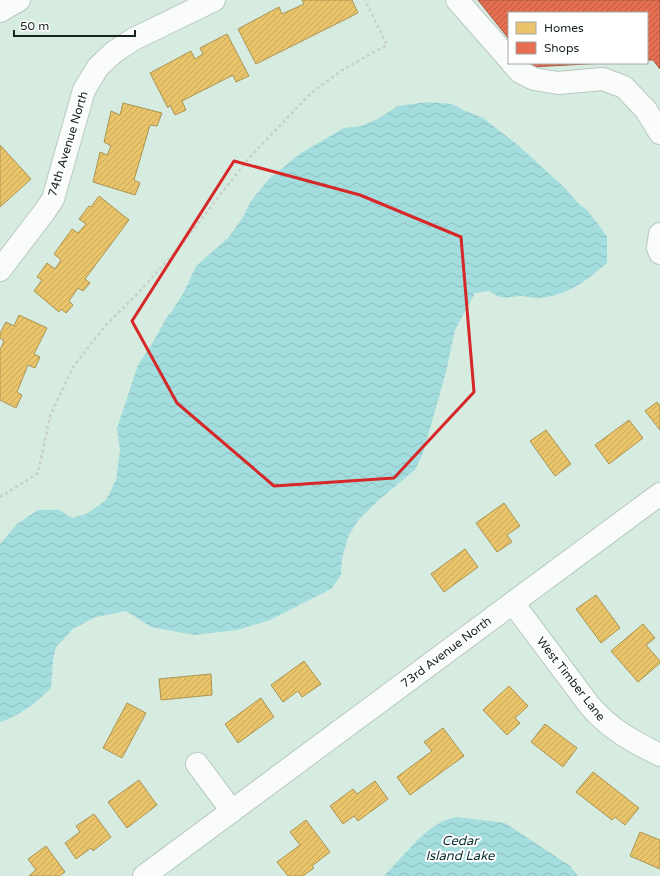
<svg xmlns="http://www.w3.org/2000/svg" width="660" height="876" font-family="'Varela Round',sans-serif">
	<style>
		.water { fill: url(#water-waves) }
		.homes { fill: url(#homes-hatch); stroke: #aa9453 }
		.shops { fill: url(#shops-hatch); stroke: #a85941 }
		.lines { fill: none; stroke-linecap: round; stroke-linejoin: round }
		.minor-casing { stroke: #b9c9c0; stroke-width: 24 }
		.highway-casing { stroke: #b9c9c0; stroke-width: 24 }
		.path { stroke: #c9d0cc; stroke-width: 2.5; stroke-dasharray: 3 3; stroke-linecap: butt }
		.minor { stroke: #f9fcfa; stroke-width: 22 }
		.highway { stroke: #f9fcfa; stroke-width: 22 }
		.marked { fill: none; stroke: #d62828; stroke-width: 3; stroke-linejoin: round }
		.labels { text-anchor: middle; stroke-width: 4; stroke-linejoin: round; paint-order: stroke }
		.street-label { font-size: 12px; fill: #16251d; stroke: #fff }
		.water-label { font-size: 13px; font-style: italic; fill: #0d3235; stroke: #fff }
	</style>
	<defs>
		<pattern id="water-waves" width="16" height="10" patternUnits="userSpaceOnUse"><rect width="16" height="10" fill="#a4ddde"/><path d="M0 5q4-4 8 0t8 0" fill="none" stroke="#8cbebe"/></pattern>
		<pattern id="homes-hatch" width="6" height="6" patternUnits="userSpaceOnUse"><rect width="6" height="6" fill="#e9c46a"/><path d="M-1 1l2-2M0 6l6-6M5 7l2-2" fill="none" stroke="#c7a85b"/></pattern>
		<pattern id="shops-hatch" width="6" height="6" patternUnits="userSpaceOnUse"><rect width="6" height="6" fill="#e76f51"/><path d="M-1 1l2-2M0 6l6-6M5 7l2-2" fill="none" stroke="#ba5b43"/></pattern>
	</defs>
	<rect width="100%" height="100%" fill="#d7ece0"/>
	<g class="water">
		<path d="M428 102 452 104 463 110 483 118 519 146 565 188 578 203 587 210 607 236V263C587 280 567 296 539 298 533 299 527 296 521 296 503 297 505 301 489 291L475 293 455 330 446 372 423 453 415 470 381 498 359 519 349 535 342 558 341 575 331 589 270 620 237 630 194 635 151 627 126 611 96 617 74 628 56 647 53 660 51 688C36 703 21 715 0 722V544L17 524 38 510H59L73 518 88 513 106 500 116 480 120 450 117 428 138 365 152 344 167 317 172 311 184 292 196 266 228 238 243 217 251 201 269 179 301 153 344 128 361 126 378 119 398 106Z"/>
		<path d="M456 817 505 823 570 866 578 876H384C402 858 418 835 441 822 445 820 451 819 456 817Z"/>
	</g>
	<g class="homes">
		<polygon points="302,0 352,0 358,13 256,64 238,29 279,7 282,14 304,4"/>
		<polygon points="227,34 249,76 236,82 233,75 182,101 186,110 175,115 170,105 168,108 150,73 191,51 195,59 203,54 200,48"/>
		<polygon points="123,103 162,113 157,126 150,125 134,180 140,183 135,195 93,182 100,152 107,155 111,146 104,142 111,111 120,115"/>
		<polygon points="0,145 31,179 0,207"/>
		<polygon points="99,196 129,220 85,279 90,283 83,291 78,288 69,301 73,305 66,313 61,309 59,312 34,291 42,280 37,277 47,263 55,269 61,260 54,254 72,229 78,233 86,224 79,219 89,206 91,207"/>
		<polygon points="19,315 47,328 34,354 40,357 35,368 28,365 17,392 22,395 16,408 0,400 0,350 4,341 0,338 0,333 6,322 14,326"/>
		<polygon points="657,402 660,406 660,430 645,411"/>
		<polygon points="629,420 643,438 609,464 595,445"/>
		<polygon points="546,430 571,464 555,476 530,441"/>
		<polygon points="504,503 520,526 507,535 512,542 497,552 476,523"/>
		<polygon points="465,549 478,567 444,592 431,574"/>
		<polygon points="596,595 620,628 601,643 576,609"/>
		<polygon points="643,624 655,638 646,645 660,661 660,663 638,682 611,651"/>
		<polygon points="304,661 321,684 302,697 298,691 283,702 271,685"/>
		<polygon points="211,674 212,695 161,700 159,679"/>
		<polygon points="509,686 528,706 515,718 520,723 507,735 483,710"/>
		<polygon points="261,698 274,717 238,743 225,724"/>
		<polygon points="127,703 146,713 122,758 103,748"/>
		<polygon points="545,724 577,748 563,767 531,742"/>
		<polygon points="443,728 464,756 410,795 397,777 432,751 424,742"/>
		<polygon points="593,772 639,808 625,825 615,817 612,820 576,792"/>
		<polygon points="139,780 157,805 127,828 108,802"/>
		<polygon points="375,781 388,799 358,821 354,816 343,824 330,806 353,789 357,794"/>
		<polygon points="94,814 111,837 93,851 91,848 76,859 65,843 80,832 76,826"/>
		<polygon points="306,820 330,852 312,866 314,868 303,876 288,876 277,862 300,845 290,832"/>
		<polygon points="640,832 660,840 660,869 630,856"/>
		<polygon points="46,846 65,872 59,876 29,876 36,870 28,859"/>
	</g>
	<g class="shops">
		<polygon points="478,0 660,0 660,69 653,60 647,60 647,13 509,13 509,39"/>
		<polygon points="528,63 604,63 531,67"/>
	</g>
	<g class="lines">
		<defs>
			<g id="minor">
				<polyline points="457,0 509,59"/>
				<polyline points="512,63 520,72 534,79 558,83 603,79 624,87 646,110 660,133"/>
				<polyline points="660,234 658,248 660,253"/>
				<polyline points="0,270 45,211 53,199 84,90 98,67 114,52 134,39 214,0"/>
				<path d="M513 603 590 706C611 730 632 741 660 755"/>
				<polyline points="197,764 232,811"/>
				<polyline points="144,876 660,494"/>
			</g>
			<polyline id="highway" points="0,11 19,0"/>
		</defs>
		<use href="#minor" class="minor-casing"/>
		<use href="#highway" class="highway-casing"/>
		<polyline class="path" points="0,497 38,473 50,416 73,367 105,326 138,293 178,249 249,158 311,93 344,69 387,45 365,0"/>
		<use href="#minor" class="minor"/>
		<use href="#highway" class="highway"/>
	</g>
	<path class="marked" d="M234 161 360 195 461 237 474 392 394 478 274 486 177 403 132 321Z"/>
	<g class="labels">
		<g class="street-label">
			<text transform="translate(68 144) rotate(-73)" y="4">74th Avenue North</text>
			<text transform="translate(446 652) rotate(-37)" y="4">73rd Avenue North</text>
			<text transform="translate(571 679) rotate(52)" y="4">West Timber Lane</text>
		</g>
		<g class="water-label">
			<text x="460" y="845">Cedar<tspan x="460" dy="15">Island Lake</tspan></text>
		</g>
	</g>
	<rect x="508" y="12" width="140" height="52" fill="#ffffff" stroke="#a2a8a5"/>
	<rect x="516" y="22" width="20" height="12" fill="#e9c46a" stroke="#a2a8a5"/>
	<text x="544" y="32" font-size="12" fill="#16251d">Homes</text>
	<rect x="516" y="42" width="20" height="12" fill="#e76f51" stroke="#a2a8a5"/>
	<text x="544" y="52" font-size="12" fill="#16251d">Shops</text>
	<path d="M14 30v6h121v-6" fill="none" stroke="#16251d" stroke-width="2"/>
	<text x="20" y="30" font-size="12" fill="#16251d" stroke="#ffffff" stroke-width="3" paint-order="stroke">50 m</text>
</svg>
